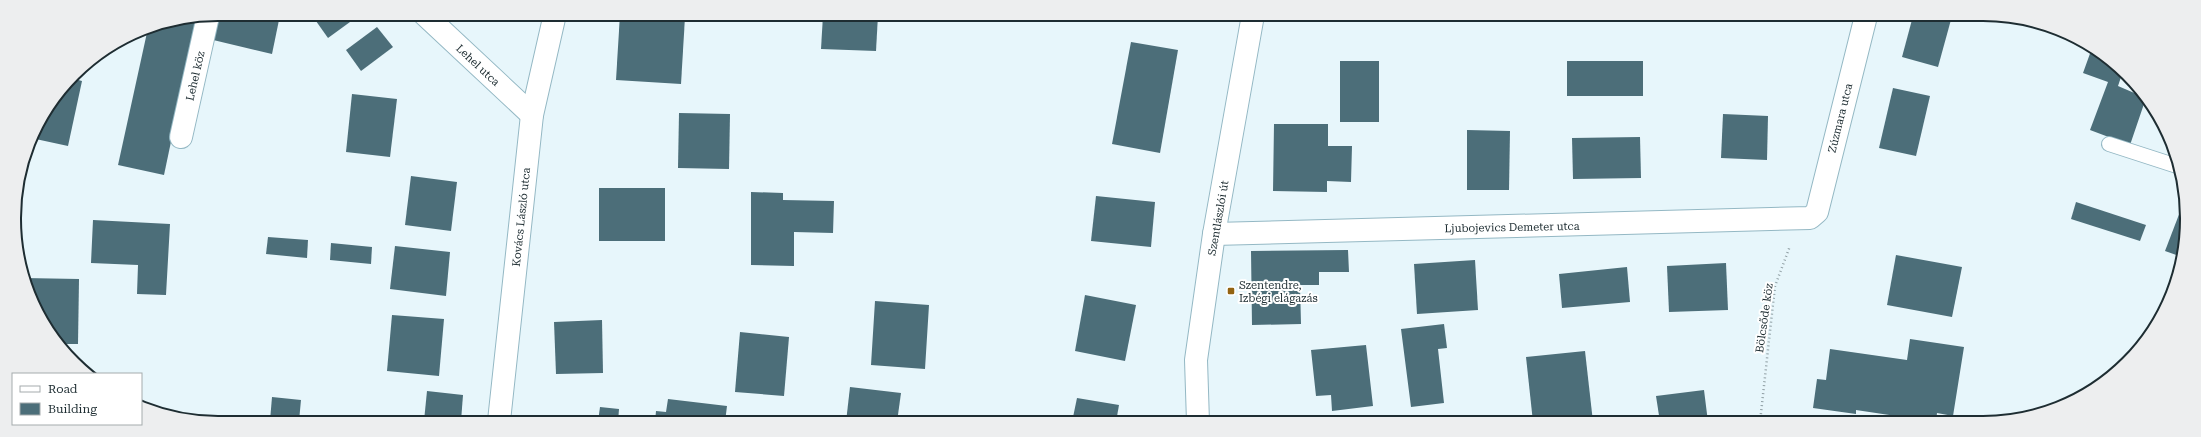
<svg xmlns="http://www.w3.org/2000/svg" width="2201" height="437" font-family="'Roboto Serif',serif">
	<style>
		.building { fill: #4c6e79 }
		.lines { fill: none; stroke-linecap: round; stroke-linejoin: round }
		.service-casing { stroke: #94b8c4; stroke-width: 16 }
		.minor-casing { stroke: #94b8c4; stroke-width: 24 }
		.secondary-casing { stroke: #94b8c4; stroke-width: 24 }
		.path { stroke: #8f9ea3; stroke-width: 2.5; stroke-dasharray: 1 3; stroke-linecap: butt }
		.service { stroke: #fff; stroke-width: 14 }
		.minor { stroke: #fff; stroke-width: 22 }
		.secondary { stroke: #fff; stroke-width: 22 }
		.poi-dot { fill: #936311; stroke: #fff; stroke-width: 1.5 }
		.labels { text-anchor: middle; stroke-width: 4; stroke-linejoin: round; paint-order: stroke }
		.street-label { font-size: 11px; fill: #1e2d32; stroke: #fff }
		.poi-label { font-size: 11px; fill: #1e2d32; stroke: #fff; text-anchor: start }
		.rim { fill: none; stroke: #1e2d32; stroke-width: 2 }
	</style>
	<rect width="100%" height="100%" fill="#e7f6fb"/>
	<g class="building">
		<polygon points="218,14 253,14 279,20 272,54 209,39"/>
		<polygon points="311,14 361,14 328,38"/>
		<polygon points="481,14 508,14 506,21"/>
		<polygon points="620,14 685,17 681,84 616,80"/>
		<polygon points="823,15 878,15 876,51 821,49"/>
		<polygon points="1484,15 1504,15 1504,20 1484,19"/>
		<polygon points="1913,16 1952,16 1938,67 1902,57"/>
		<polygon points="197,18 164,175 118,165 148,28"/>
		<polygon points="377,27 393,47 361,71 346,50"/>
		<polygon points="1131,42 1178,50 1160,153 1112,144"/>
		<polygon points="2092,48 2122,74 2118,86 2146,98 2130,145 2090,130 2108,82 2083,73"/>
		<rect x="1340" y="61" width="39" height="61"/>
		<rect x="1567" y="61" width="76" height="35"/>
		<polygon points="71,78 82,81 68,146 31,138"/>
		<polygon points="1893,88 1930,96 1916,156 1879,148"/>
		<polygon points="352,94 397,99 390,157 346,152"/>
		<polygon points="679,113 730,114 729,169 678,168"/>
		<polygon points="1723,114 1768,116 1767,160 1721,158"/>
		<polygon points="1274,124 1328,124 1328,146 1352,146 1351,182 1327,181 1327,192 1273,191"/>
		<polygon points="1467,130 1510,131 1509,190 1467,190"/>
		<polygon points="1640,137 1641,178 1573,179 1572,138"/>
		<polygon points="411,176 457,182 451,231 405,225"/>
		<rect x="599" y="188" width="66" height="53"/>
		<polygon points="751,192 783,193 783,200 834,201 833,233 794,232 794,266 751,265"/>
		<polygon points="1096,196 1155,202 1151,247 1091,241"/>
		<polygon points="2076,202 2146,225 2140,241 2071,219"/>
		<polygon points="2183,204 2185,245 2182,257 2165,251"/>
		<polygon points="93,220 170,224 166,295 137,294 138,265 91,263"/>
		<polygon points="268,237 308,240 307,258 266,254"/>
		<polygon points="331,243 372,247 371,264 330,260"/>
		<polygon points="395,246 450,252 446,296 390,289"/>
		<polygon points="1348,250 1349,272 1319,272 1319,285 1300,285 1301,324 1252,325 1251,251"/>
		<polygon points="1896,255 1962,267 1952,317 1887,305"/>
		<polygon points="1475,260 1478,310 1417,314 1414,264"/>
		<polygon points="1726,263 1728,310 1669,312 1667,266"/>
		<polygon points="1627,267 1630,302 1562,308 1559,274"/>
		<polygon points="24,278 79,279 78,344 59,344 25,284"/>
		<polygon points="1085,295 1136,305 1125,361 1075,351"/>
		<polygon points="875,301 929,305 925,369 871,365"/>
		<polygon points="392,315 444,319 439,376 387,371"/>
		<polygon points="602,320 603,373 556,374 554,322"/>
		<polygon points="1444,324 1447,348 1438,349 1444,403 1411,407 1401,329"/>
		<polygon points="740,332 789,337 784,396 735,392"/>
		<polygon points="1910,339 1964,347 1953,416 1937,413 1936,422 1856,410 1856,414 1813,408 1817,379 1826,380 1830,349 1907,360"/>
		<polygon points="1366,345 1373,406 1332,411 1331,395 1316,396 1311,350"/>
		<polygon points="1585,351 1593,422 1533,422 1526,357"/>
		<polygon points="2126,356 2131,358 2121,368"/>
		<polygon points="850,387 901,393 897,422 846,422"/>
		<polygon points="1704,390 1708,422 1660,422 1656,396"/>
		<polygon points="427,391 463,395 461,421 424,421"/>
		<polygon points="272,397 301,400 299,421 270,421"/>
		<polygon points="1077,398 1119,405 1116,422 1072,422"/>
		<polygon points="668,399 727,406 725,422 655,422 656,411 666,412"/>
		<polygon points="600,407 619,409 618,422 598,422"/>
	</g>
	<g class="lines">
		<defs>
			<polyline id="service" points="2109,144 2180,167"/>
			<g id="minor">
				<polyline points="424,14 532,115"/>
				<polyline points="181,137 208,16"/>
				<polyline points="1214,234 1810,218 1817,212 1866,16"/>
				<polyline points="499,421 532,115 555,14"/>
			</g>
			<polyline id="secondary" points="1198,422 1196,360 1214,234 1253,15"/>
		</defs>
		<use href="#service" class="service-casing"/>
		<use href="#minor" class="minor-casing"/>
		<use href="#secondary" class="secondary-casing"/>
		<polyline class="path" points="1760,422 1775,286 1790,246"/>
		<use href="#service" class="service"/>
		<use href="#minor" class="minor"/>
		<use href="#secondary" class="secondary"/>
	</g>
	<rect class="poi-dot" x="1227" y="287" width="8" height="8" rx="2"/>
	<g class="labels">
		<g class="street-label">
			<text transform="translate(478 65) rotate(43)" y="4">Lehel utca</text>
			<text transform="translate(195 76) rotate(-77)" y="4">Lehel köz</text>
			<text transform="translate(1840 118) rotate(-76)" y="4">Zúzmara utca</text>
			<text transform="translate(521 217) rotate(-84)" y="4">Kovács László utca</text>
			<text transform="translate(1218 218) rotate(-80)" y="4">Szentlászlói út</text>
			<text transform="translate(1512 227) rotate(-1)" y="4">Ljubojevics Demeter utca</text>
			<text transform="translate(1764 318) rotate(-82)" y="4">Bölcsőde köz</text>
		</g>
		<g class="poi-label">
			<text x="1239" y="289">Szentendre,<tspan x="1239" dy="13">Izbégi elágazás</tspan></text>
		</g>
	</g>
	<path d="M0 0H2201V437H0ZM218 21H1983A197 197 0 0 1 2180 218V219A197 197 0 0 1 1983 416H218A197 197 0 0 1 21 219V218A197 197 0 0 1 218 21Z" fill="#edeeef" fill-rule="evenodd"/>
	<path class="rim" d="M218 21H1983A197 197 0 0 1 2180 218V219A197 197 0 0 1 1983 416H218A197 197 0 0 1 21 219V218A197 197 0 0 1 218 21Z"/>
	<rect x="12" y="373" width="130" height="52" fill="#ffffff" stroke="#a5abad"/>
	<rect x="20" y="386" width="20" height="6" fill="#ffffff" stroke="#a5abad"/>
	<text x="48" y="393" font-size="12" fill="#1e2d32">Road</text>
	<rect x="20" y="403" width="20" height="12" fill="#4c6e79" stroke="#a5abad"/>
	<text x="48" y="413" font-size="12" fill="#1e2d32">Building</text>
</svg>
